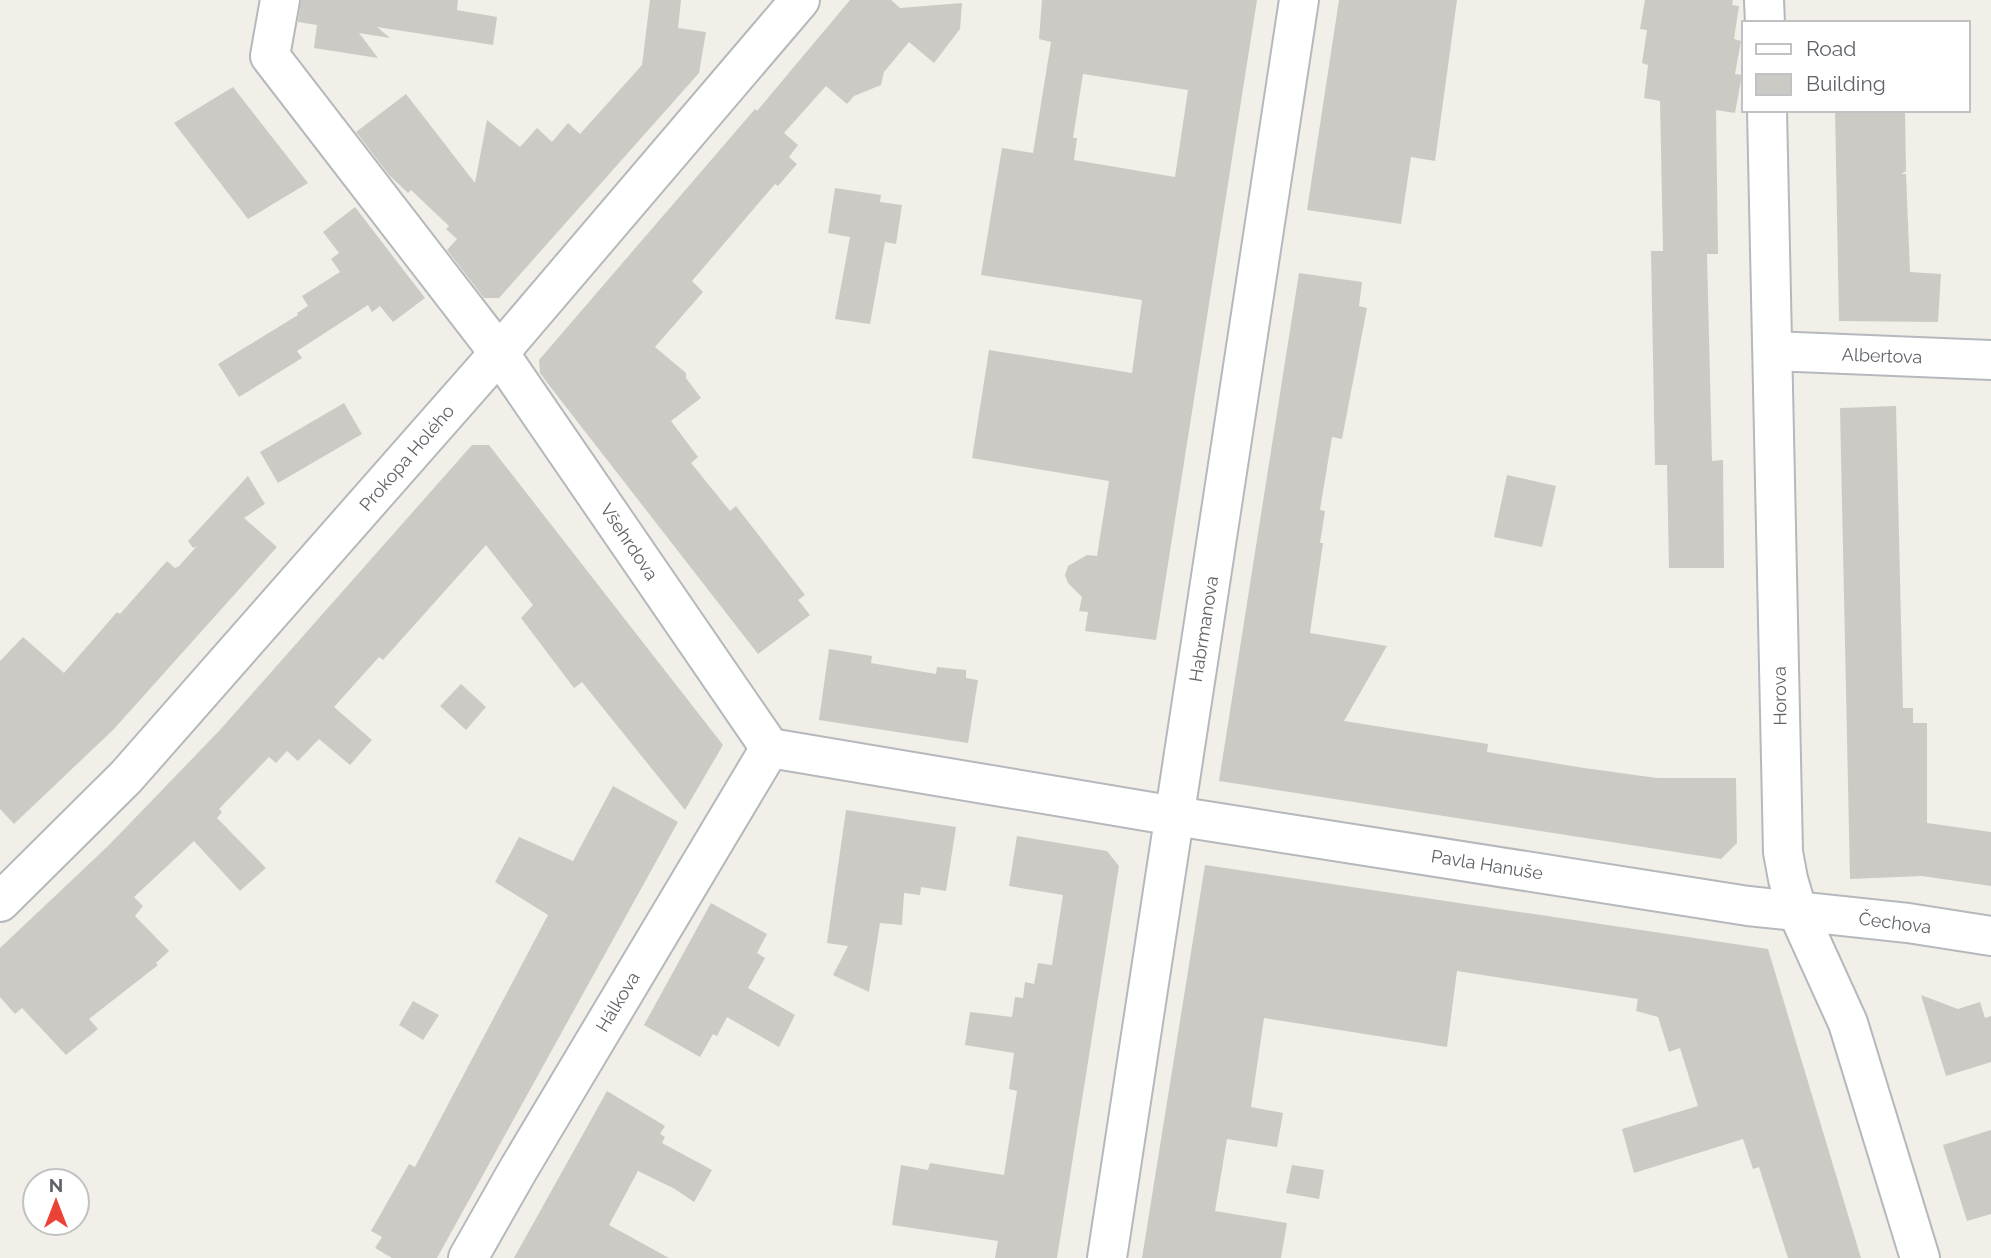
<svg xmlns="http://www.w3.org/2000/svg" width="1991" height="1258" font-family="Raleway,sans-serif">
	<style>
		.building { fill: #cccac5; fill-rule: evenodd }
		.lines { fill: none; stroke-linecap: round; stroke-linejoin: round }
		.street-casing { stroke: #b5b8bc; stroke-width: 42 }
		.street { stroke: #fff; stroke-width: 38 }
		.labels { text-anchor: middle; stroke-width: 7; stroke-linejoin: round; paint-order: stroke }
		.street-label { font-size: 18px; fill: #5f6368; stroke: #fff }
	</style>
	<rect width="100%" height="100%" fill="#f1efe8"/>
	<g class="building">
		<polygon points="301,0 458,0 457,10 497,17 493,45 377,27 390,38 359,33 378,58 314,48 317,25 298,22"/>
		<polygon points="650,0 681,0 678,28 706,32 699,73 499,298 484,298 447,250 457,239 446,229 449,226 411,190 408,193 389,175 356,132 406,94 475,183 487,120 520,147 537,128 552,142 568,123 580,134 642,65"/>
		<polygon points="850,0 891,0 900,8 962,3 960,29 934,63 909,42 884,72 881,85 854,96 847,104 826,86 784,133 798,145 789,157 797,164 778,186 775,184 692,281 703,292 655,347 686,373 686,378 701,398 671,421 698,457 691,463 730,511 736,506 805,595 798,600 810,615 758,654 552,389 540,373 539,360 755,109 757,111"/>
		<path d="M1042 0H1257L1156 640 1085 631 1088 612 1079 611 1082 597 1068 583 1065 575 1068 566 1087 555 1097 556 1109 481 972 458 989 350 1132 373 1142 300 981 275 1002 148 1033 153 1051 42 1039 39ZM1083 74 1188 90 1175 177 1074 160 1077 138H1073Z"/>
		<polygon points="1339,0 1457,0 1435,161 1411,157 1401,224 1307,210"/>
		<polygon points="1645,0 1733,0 1732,5 1739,6 1734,39 1741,41 1735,74 1742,75 1735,113 1716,110 1718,254 1707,254 1712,461 1723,460 1724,568 1669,568 1667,465 1655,465 1651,251 1663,251 1660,101 1644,98 1648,65 1642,63 1647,30 1640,29"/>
		<polygon points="233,87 308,183 248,219 174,123"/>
		<polygon points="1835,110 1905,110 1906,171 1901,174 1906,174 1910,272 1941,274 1938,322 1839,321"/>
		<polygon points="835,188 881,195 880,202 902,205 896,244 885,242 870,324 835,319 850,237 828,233"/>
		<polygon points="355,207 425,298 393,322 380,306 372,312 368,305 297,351 302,358 239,397 218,364 298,315 297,313 308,306 302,296 340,272 331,259 339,253 323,232"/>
		<polygon points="1299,273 1362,282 1359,306 1367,308 1342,439 1332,437 1320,510 1325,511 1320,543 1323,543 1310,633 1387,646 1344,721 1488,744 1487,752 1584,768 1657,778 1736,778 1737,843 1721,859 1219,781"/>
		<polygon points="344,403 362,434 278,483 260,452"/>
		<polygon points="1896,406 1903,708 1913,708 1913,723 1927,723 1927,823 1991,832 1991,886 1922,876 1850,879 1840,408"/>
		<polygon points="472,445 489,445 723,745 685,810 582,682 574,688 521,618 533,605 486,545 383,660 379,657 334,707 372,740 350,765 319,739 298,761 287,751 276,763 269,757 219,809 222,812 217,818 266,868 240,891 194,841 134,897 143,906 135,916 169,951 156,963 158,965 89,1019 98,1029 66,1055 22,1008 15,1014 0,997 0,948 108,846 219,731"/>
		<polygon points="1507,475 1556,486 1542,547 1494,537"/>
		<polygon points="248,476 265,504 244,518 277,547 113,730 14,824 0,809 0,661 23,637 64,673 117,612 120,614 167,561 175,568 179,566 197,546 193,548 188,541"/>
		<polygon points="829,649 872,656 871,663 936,674 937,667 966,670 966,678 978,680 968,743 819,720"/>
		<polygon points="461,684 486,707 466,730 440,706"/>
		<polygon points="613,786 678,822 437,1258 392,1258 375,1248 382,1237 371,1231 409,1164 415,1167 548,915 495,882 519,837 573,861"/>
		<polygon points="846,810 956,827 946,891 921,887 920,895 904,893 902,925 880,923 869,992 833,975 848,946 827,943"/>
		<polygon points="1017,836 1107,851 1119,866 1057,1258 995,1258 998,1241 892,1225 901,1165 928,1170 930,1163 1004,1175 1017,1091 1009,1089 1014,1053 965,1045 970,1012 1012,1017 1015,997 1023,998 1025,982 1034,984 1038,963 1052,965 1063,895 1009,886"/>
		<polygon points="1205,865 1768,949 1861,1258 1788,1258 1759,1167 1753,1169 1743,1139 1634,1173 1622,1129 1698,1106 1680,1048 1669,1052 1658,1017 1636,1011 1638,999 1457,971 1447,1047 1264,1018 1251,1107 1283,1113 1277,1147 1227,1139 1215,1211 1287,1223 1281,1258 1142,1258"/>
		<polygon points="711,903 767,934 757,953 765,958 748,988 795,1015 779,1047 727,1017 717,1036 713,1034 700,1057 644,1025"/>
		<polygon points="1921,995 1958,1009 1980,1002 1985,1018 1991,1016 1991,1062 1946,1076"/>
		<polygon points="413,1001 439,1015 423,1040 399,1025"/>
		<polygon points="607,1091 665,1126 660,1134 665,1137 662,1143 712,1170 694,1202 675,1189 638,1171 609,1225 669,1258 514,1258"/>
		<polygon points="1991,1130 1991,1214 1967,1221 1943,1145"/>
		<polygon points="1292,1165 1324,1170 1319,1199 1286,1193"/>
	</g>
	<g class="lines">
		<defs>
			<g id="street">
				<polyline points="280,0 270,56 499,353 770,748 1175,816 1748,906 1908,923 1991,936"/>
				<polyline points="1764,0 1765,23"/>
				<polyline points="1767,110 1783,852 1788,879 1798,913 1848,1023 1920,1258"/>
				<polyline points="1773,351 1991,360"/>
				<polyline points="0,902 126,777 499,353 800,0"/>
				<polyline points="468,1258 518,1170 770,748"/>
				<polyline points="1107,1258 1299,0"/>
			</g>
		</defs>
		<use href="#street" class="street-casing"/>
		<use href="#street" class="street"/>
	</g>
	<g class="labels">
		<g class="street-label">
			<text transform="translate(1882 356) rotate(2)" y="6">Albertova</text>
			<text transform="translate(407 458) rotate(-49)" y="6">Prokopa Holého</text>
			<text transform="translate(629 542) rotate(56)" y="6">Všehrdova</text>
			<text transform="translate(1204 629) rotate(-81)" y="6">Habrmanova</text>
			<text transform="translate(1780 696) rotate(-91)" y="6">Horova</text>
			<text transform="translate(1487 865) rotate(9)" y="6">Pavla Hanuše</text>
			<text transform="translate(1895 923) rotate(7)" y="6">Čechova</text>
			<text transform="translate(618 1002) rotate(-59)" y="6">Hálkova</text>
		</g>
	</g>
	<rect x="1742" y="21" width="228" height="91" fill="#ffffff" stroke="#bfc1c3" stroke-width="2"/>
	<rect x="1756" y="44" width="35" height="10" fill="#ffffff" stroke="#bfc1c3" stroke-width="2"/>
	<text x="1806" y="56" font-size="21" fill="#5f6368">Road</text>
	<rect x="1756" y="74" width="35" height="21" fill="#cccac5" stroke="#bfc1c3" stroke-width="2"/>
	<text x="1806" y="91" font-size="21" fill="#5f6368">Building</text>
	<g transform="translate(56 1202)"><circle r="33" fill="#ffffff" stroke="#bfc1c3" stroke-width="2"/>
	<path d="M0-5L12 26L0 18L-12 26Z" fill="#ea4335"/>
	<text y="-10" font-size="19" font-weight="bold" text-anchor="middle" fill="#5f6368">N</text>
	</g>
</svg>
